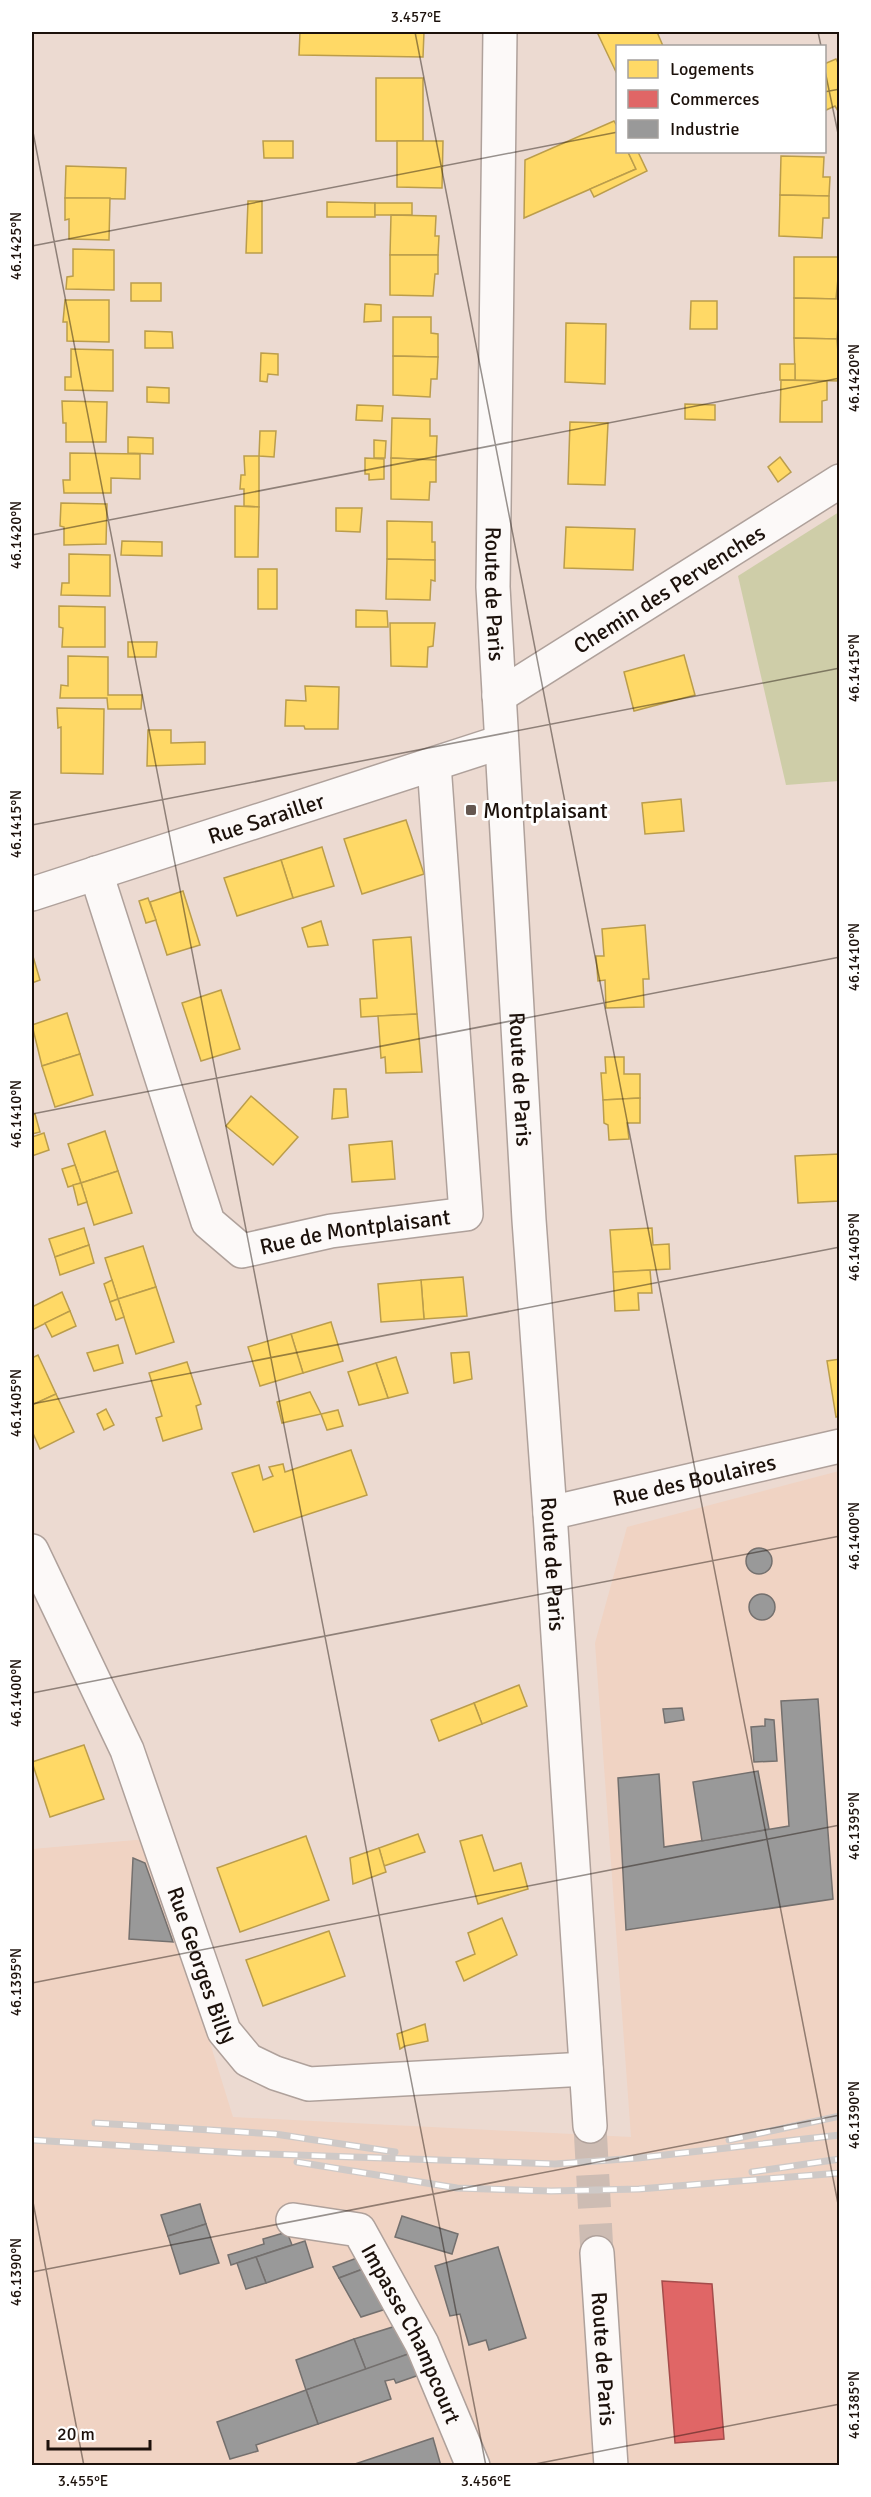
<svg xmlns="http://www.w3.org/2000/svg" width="871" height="2497" font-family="Signika,sans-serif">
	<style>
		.built { fill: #f0d3c3 }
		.green { fill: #cecda8 }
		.homes { fill: #ffd966; stroke: #bb9d4b; stroke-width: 1.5 }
		.shops { fill: #e06666; stroke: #a54c4b; stroke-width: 1.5 }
		.industry { fill: #999; stroke: #74706e; stroke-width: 1.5 }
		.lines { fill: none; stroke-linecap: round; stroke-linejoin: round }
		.secondary-tunnel { stroke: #cdbcb3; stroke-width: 33; stroke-dasharray: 33 16; stroke-linecap: butt }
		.minor-casing { stroke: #afa19b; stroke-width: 36 }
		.secondary-casing { stroke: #afa19b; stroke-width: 36 }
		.minor { stroke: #fcf9f8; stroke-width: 33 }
		.secondary { stroke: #fcf9f8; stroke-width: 33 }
		.rail-casing { stroke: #cec9c7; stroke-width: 7 }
		.rail { stroke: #fff; stroke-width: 4.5; stroke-dasharray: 14; stroke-linecap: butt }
		.ticks { fill: none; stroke: #1c110b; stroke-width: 1.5; stroke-opacity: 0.45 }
		.poi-dot { fill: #655750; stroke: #fff; stroke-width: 2 }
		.labels { text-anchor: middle; stroke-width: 6; stroke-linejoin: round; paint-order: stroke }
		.street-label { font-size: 22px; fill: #1c110b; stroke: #fff }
		.poi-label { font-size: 22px; fill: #1c110b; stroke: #fff; text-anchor: start }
		.neatline { fill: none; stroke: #1c110b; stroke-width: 2 }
		.ticks-label { font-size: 15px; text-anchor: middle; fill: #1c110b }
	</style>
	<rect width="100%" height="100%" fill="#ecdad1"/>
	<polygon class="built" points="839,1471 839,2465 32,2466 32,1849 147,1839 233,2117 631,2137 595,1643 627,1527"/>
	<polygon class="green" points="839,512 839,781 786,785 738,576"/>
	<g class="homes">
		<polygon points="300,32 424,32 423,57 299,55"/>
		<polygon points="597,32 657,32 663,46 618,46 616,72"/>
		<polygon points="836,59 840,67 840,110 838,111 835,106 824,111 824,64"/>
		<rect x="376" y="78" width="47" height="63"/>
		<polygon points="614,121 618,128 618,152 628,152 636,169 524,218 525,160"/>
		<polygon points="263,141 293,141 293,158 264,158"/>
		<polygon points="397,141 443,141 442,188 397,187"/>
		<polygon points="628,152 638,152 647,171 594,197 590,189 636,169"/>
		<polygon points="781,156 824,157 823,177 830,177 829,196 780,195"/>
		<polygon points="66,166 126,168 125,199 65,198"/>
		<polygon points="780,195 829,196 829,218 823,218 822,238 779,236"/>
		<polygon points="65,198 110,198 109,240 69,239 69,219 65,220"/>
		<polygon points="248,201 262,201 262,253 246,253"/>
		<polygon points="327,202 375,203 375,217 327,217"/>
		<rect x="375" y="203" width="37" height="12"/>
		<polygon points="391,215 436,216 435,236 439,236 438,255 390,255"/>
		<polygon points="73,249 114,250 114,290 66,289 67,277 73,276"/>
		<polygon points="390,255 438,255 438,274 435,274 433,296 390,295"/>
		<polygon points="794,257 840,257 836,299 794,298"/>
		<rect x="131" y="283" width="30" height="18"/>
		<polygon points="794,298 840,299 837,339 794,338"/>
		<polygon points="65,300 109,300 109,342 67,341 67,322 63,322"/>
		<polygon points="691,301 717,301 717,329 690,329"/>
		<polygon points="365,304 381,305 381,321 364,322"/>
		<polygon points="393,317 431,317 431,333 438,334 438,357 393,356"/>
		<polygon points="566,323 606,324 605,384 565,382"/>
		<polygon points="145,331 172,332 173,348 145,348"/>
		<polygon points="794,338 837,339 840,381 795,380"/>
		<polygon points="71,349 113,350 113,391 65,390 65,377 71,377"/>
		<polygon points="261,353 278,354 278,375 268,374 267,382 260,381"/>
		<polygon points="393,356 438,357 437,379 431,379 430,397 393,395"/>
		<rect x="780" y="364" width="15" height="16"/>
		<polygon points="781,380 827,381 827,400 822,401 822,422 780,422"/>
		<polygon points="147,387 169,388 169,403 147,402"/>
		<polygon points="62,401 107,402 106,442 66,442 66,423 63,423"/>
		<polygon points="685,404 715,405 715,420 685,419"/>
		<polygon points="357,405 383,406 382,421 356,420"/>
		<polygon points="392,418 430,419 430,436 437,436 436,460 391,458"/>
		<polygon points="570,422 608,423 605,485 568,484"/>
		<polygon points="260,431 276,431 274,457 259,456"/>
		<polygon points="128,437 153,438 153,454 128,453"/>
		<polygon points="374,440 386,441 385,458 374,458"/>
		<polygon points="70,453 140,454 140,479 111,478 111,493 64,493 63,480 70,480"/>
		<polygon points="244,456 259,456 259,507 244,506 244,489 240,489 241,475 245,475"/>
		<polygon points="780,457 791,472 778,482 768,467"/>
		<polygon points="365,458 384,459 384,479 369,480 369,474 365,474"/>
		<polygon points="391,458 436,460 436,482 430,482 429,500 391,499"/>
		<polygon points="61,503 107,504 106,544 64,545 64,527 60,526"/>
		<polygon points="235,506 259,507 258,557 235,557"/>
		<polygon points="336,508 362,508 360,532 336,531"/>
		<polygon points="387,521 432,522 432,542 435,542 435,560 387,559"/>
		<polygon points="566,527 635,529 633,570 564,568"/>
		<polygon points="122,541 162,542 162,556 121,555"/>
		<polygon points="69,554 110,555 110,596 61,595 62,583 69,583"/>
		<polygon points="387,559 435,560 435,581 431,580 430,600 386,599"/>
		<rect x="258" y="569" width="19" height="40"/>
		<polygon points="59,606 105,607 105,647 62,647 63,628 59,627"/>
		<polygon points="356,610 387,611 388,627 356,627"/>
		<polygon points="390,623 435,623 433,646 428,647 427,667 391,666"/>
		<polygon points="128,642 157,642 156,657 128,657"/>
		<polygon points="684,655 695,695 634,711 624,672"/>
		<polygon points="68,656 108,657 108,695 142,695 141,709 108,709 107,698 60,698 61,685 68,686"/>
		<polygon points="305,686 339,687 338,729 305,729 304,726 285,726 286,700 306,701"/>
		<polygon points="57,708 104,709 103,774 61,773 61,727 58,728"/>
		<polygon points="148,730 171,730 171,743 205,742 205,764 147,766"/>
		<polygon points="681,799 684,831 645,834 642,803"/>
		<polygon points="406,820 424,874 362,894 344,839"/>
		<polygon points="322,847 334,886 293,898 281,860"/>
		<polygon points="281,860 293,898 237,916 224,878"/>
		<polygon points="183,891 200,945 167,955 150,902"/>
		<polygon points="148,898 156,920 146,923 139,901"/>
		<polygon points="321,921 328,945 308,947 302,928"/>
		<polygon points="645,925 649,979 643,979 644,1007 606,1008 605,980 598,981 596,956 604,956 602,929"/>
		<polygon points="411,937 417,1014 361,1017 360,999 377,998 373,940"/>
		<polygon points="32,953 40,980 32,983"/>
		<polygon points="221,990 240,1049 201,1061 182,1003"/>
		<polygon points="67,1013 80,1054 42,1066 32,1025"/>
		<polygon points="417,1014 422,1072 386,1073 385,1057 381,1058 378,1016"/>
		<polygon points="80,1054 93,1095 55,1107 42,1066"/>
		<polygon points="605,1057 624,1057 624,1074 640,1074 640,1098 603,1100 601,1073 606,1073"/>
		<polygon points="334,1089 346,1089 348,1117 332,1119"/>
		<polygon points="251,1096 298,1137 273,1165 226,1126"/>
		<polygon points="640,1098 640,1123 627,1123 629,1139 609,1140 608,1125 604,1123 603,1100"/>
		<polygon points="35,1114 40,1132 32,1134 32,1115"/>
		<polygon points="105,1131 118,1171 81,1183 68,1144"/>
		<polygon points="44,1133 49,1150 32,1156 32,1137"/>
		<polygon points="392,1141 395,1179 352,1182 349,1145"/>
		<polygon points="840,1154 840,1201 798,1203 795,1156"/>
		<polygon points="75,1165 81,1183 68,1187 62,1169"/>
		<polygon points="118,1171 132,1213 94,1225 81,1183"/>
		<polygon points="81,1183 87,1202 78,1205 73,1185"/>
		<polygon points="84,1228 89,1245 55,1257 49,1239"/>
		<polygon points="652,1228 653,1245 669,1244 670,1269 613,1272 610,1230"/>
		<polygon points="89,1245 94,1263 60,1275 55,1257"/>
		<polygon points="143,1246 156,1287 118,1299 105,1258"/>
		<polygon points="650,1270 652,1293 638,1293 639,1310 615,1311 613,1272"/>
		<polygon points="463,1277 467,1316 424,1319 421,1280"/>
		<polygon points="112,1280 118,1299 110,1302 104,1284"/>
		<polygon points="421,1280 424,1319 381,1322 378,1284"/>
		<polygon points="156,1287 174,1342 136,1354 118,1299"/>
		<polygon points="62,1292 70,1311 32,1330 32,1307"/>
		<polygon points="118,1299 124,1317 116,1320 110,1302"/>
		<polygon points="70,1311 76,1326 52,1337 45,1323"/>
		<polygon points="331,1322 343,1361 303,1373 291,1334"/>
		<polygon points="291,1334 303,1373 260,1386 248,1347"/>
		<polygon points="118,1345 123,1363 94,1371 87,1353"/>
		<polygon points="469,1352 472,1379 454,1383 451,1353"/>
		<polygon points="38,1355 56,1394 32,1405 32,1358"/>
		<polygon points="396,1357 408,1393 388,1398 376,1363"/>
		<polygon points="840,1359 840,1416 836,1417 827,1361"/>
		<polygon points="187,1362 201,1404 196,1406 202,1429 163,1441 156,1418 162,1416 149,1373"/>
		<polygon points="376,1363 388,1398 359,1405 348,1372"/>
		<polygon points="310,1392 321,1414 282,1423 277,1402"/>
		<polygon points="56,1394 74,1432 40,1449 32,1431 32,1405"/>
		<polygon points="106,1409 114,1425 104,1430 97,1414"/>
		<polygon points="338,1410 343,1426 327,1430 321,1414"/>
		<polygon points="351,1450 367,1495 254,1532 232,1473 259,1465 263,1480 273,1476 269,1467 283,1464 285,1472"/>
		<polygon points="519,1685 527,1706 482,1724 474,1703"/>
		<polygon points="474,1703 482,1724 439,1741 431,1720"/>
		<polygon points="84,1745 104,1799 50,1817 32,1762"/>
		<polygon points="418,1834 425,1852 384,1866 379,1848"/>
		<polygon points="482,1835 494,1871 521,1863 528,1889 478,1904 460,1841"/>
		<polygon points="306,1836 329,1900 240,1932 217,1868"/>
		<polygon points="379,1848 386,1872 353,1884 350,1858"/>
		<polygon points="502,1918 517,1955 464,1981 456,1962 475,1954 468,1933"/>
		<polygon points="329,1931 345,1976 263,2006 246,1960"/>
		<polygon points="425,2024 428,2041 405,2046 400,2049 397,2034"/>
	</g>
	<polygon class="shops" points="662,2281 712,2284 724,2439 675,2443"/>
	<g class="industry">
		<circle cx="759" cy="1561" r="13"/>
		<circle cx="762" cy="1607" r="13"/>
		<polygon points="818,1699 833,1899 626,1930 618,1778 659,1774 664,1847 789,1826 781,1701"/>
		<polygon points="682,1708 684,1720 665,1723 663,1709"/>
		<polygon points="765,1719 774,1720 777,1761 754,1762 751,1727 765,1726"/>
		<polygon points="758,1771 769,1829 702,1841 693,1782"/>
		<polygon points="133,1858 145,1863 173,1942 129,1939"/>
		<polygon points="200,2204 206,2224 168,2236 161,2215"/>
		<polygon points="402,2216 458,2234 452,2254 395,2237"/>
		<polygon points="206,2224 219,2263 180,2274 168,2236"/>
		<polygon points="287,2232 292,2245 231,2265 228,2255 264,2244 263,2239"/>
		<polygon points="305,2241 313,2267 266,2283 256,2257"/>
		<polygon points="498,2247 526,2338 489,2350 486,2340 469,2345 460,2314 450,2316 435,2266"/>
		<polygon points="256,2257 266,2283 246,2289 237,2263"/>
		<polygon points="357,2258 363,2269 339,2278 333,2267"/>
		<polygon points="363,2269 386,2309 361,2317 339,2278"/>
		<polygon points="396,2326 411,2353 366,2370 354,2339"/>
		<polygon points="354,2339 366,2370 306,2390 296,2360"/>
		<polygon points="411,2353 422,2374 396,2383 394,2379 385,2381 391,2399 318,2424 306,2390"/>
		<polygon points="306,2390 318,2424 256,2445 258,2451 230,2459 217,2422"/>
		<polygon points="433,2438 441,2466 349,2466"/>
	</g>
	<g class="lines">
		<polyline class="secondary-tunnel" points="590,2126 597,2253"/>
		<defs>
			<g id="minor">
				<path id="s1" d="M499 696 840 481"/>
				<path id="s2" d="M96 873 208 1222 242 1251 331 1231 466 1214 434 764"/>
				<path id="s3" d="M32 894 501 742"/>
				<path id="s4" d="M550 1513 840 1446"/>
				<path id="s5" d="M32 1551 127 1750 224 2031 248 2060 275 2073 309 2084 586 2069"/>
				<path id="s6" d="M293 2220 359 2230 422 2344 473 2466"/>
			</g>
			<g id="secondary">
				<path id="s7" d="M500 32 493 587 529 1220 550 1513 590 2126"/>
				<path id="s8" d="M597 2253 611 2466"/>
			</g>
		</defs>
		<use href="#minor" class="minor-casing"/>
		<use href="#secondary" class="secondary-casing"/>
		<use href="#minor" class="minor"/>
		<use href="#secondary" class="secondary"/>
		<defs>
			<g id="rail">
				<polyline points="95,2123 275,2134 395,2152"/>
				<polyline points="32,2140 240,2153 555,2164 638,2158 840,2135"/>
				<polyline points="729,2140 840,2116"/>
				<polyline points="297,2162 457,2188 551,2191 639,2189 840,2173"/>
				<polyline points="752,2172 840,2159"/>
			</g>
		</defs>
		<use href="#rail" class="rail-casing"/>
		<use href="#rail" class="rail"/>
	</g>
	<path class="ticks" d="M415 32 840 2214M818 32 821 46M824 66 840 143M824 92 840 89M32 127 486 2466M32 246 618 132M32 535 840 378M32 825 840 668M32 1114 840 957M32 1404 840 1247M32 1693 840 1536M32 1983 840 1825M32 2197 84 2466M32 2272 840 2115M525 2466 840 2404"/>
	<rect class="poi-dot" x="465" y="804" width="12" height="12" rx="3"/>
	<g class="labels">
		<g class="street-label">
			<text dy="8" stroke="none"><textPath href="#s1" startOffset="201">Chemin des Pervenches</textPath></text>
			<text dy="8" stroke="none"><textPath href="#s7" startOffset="562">Route de Paris</textPath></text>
			<text dy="8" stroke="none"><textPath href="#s3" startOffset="246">Rue Sarailler</textPath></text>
			<text dy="8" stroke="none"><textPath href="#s7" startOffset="1048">Route de Paris</textPath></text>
			<text dy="8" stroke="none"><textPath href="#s2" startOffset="526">Rue de Montplaisant</textPath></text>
			<text dy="8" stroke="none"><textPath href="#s4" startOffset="148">Rue des Boulaires</textPath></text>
			<text dy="8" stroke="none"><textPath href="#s7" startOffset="1534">Route de Paris</textPath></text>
			<text dy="8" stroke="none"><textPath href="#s5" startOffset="448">Rue Georges Billy</textPath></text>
			<text dy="8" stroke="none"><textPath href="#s6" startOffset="183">Impasse Champcourt</textPath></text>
			<text dy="8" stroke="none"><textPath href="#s8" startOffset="106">Route de Paris</textPath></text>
		</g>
		<g class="poi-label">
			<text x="483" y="818">Montplaisant</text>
		</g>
	</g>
	<rect width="871" height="2497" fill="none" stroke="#ffffff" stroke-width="66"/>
	<rect x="616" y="45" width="210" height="108" fill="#ffffff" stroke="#a4a09d" stroke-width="1.5"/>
	<rect x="628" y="60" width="30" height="18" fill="#ffd966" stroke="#a4a09d" stroke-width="1.5"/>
	<text x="670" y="75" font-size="18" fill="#1c110b">Logements</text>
	<rect x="628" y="90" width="30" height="18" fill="#e06666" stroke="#a4a09d" stroke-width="1.5"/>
	<text x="670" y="105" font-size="18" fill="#1c110b">Commerces</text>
	<rect x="628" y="120" width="30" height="18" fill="#999999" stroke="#a4a09d" stroke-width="1.5"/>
	<text x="670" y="135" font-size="18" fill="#1c110b">Industrie</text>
	<path d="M48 2440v9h102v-9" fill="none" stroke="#1c110b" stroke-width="3"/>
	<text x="57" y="2440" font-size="18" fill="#1c110b" stroke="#ffffff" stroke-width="4.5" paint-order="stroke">20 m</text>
	<rect x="33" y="33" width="805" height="2431" class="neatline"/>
	<g class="ticks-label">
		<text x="416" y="22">3.457°E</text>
		<text transform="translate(16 246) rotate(-90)" y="5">46.1425°N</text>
		<text transform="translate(854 378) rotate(-90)" y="5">46.1420°N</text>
		<text transform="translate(16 535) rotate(-90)" y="5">46.1420°N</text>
		<text transform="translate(854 668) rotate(-90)" y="5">46.1415°N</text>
		<text transform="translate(16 824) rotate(-90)" y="5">46.1415°N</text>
		<text transform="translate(854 957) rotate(-90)" y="5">46.1410°N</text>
		<text transform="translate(16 1114) rotate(-90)" y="5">46.1410°N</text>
		<text transform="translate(854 1247) rotate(-90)" y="5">46.1405°N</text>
		<text transform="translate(16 1403) rotate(-90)" y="5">46.1405°N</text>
		<text transform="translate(854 1536) rotate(-90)" y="5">46.1400°N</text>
		<text transform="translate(16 1693) rotate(-90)" y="5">46.1400°N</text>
		<text transform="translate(854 1826) rotate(-90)" y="5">46.1395°N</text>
		<text transform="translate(16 1982) rotate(-90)" y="5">46.1395°N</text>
		<text transform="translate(854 2115) rotate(-90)" y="5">46.1390°N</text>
		<text transform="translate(16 2272) rotate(-90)" y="5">46.1390°N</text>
		<text transform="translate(854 2405) rotate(-90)" y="5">46.1385°N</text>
		<text x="83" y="2486">3.455°E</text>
		<text x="486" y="2486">3.456°E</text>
	</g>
</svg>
